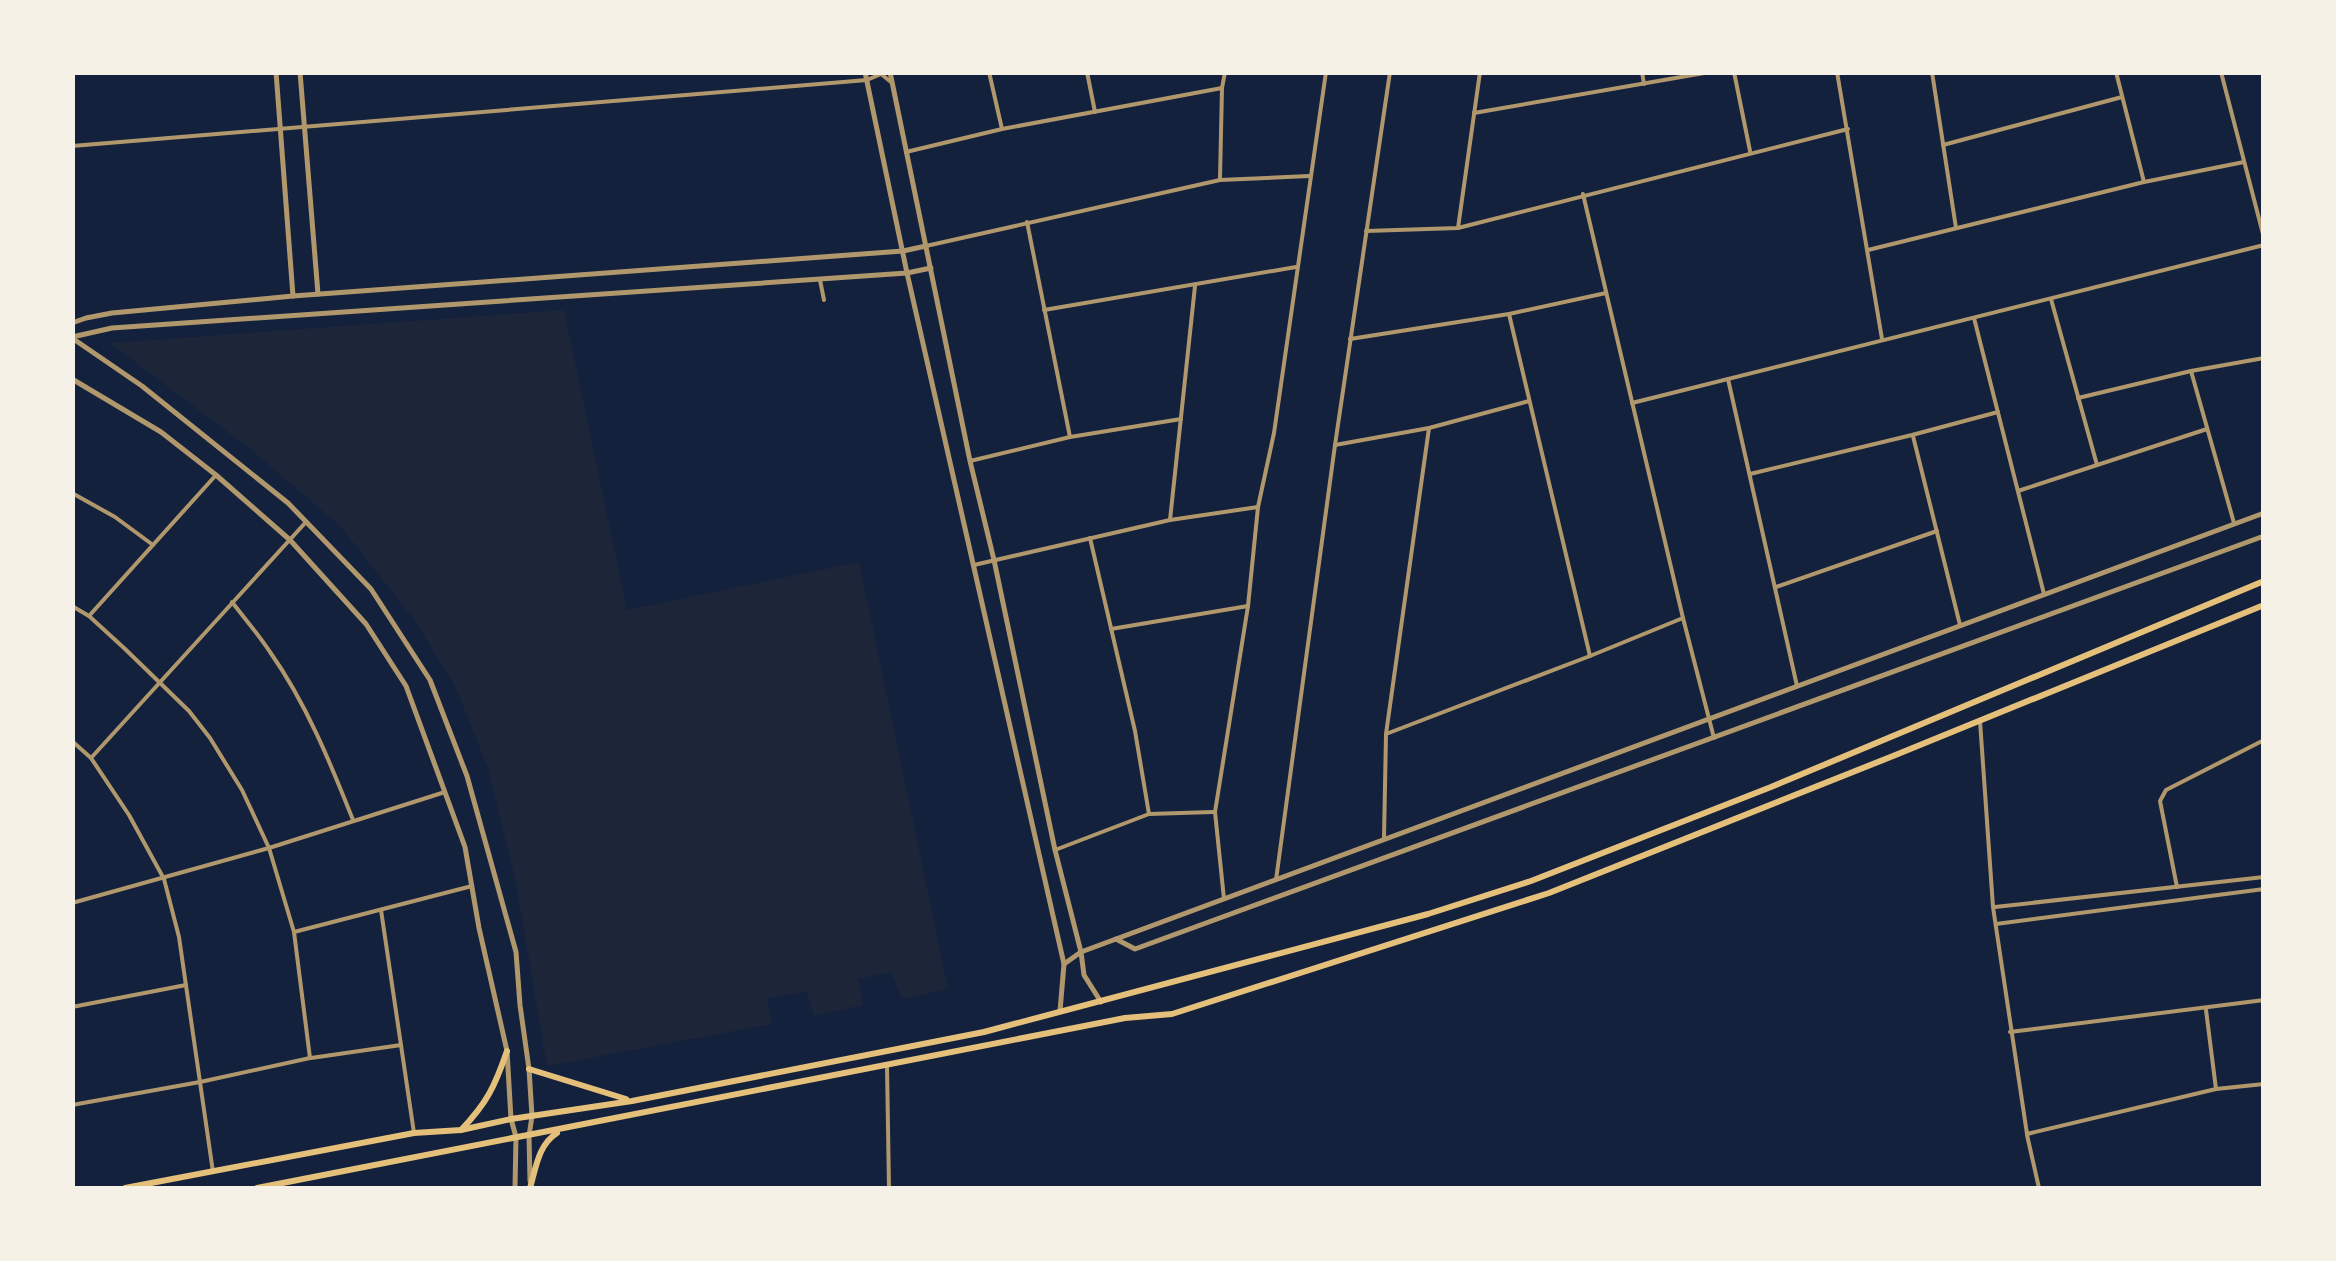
<svg xmlns="http://www.w3.org/2000/svg" width="2336" height="1261" font-family="'Times New Roman',serif">
	<style>
		.green { fill: #1d2539 }
		.lines { fill: none; stroke-linecap: round; stroke-linejoin: round }
		.minor { stroke: #b1986c; stroke-width: 4 }
		.tertiary { stroke: #b1986c; stroke-width: 5 }
		.primary { stroke: #e5c07b; stroke-width: 6 }
	</style>
	<rect width="100%" height="100%" fill="#14213d"/>
	<polygon class="green" points="564,310 627,610 859,562 948,989 902,999 891,972 858,979 863,1005 814,1016 806,991 767,999 772,1024 547,1066 516,882 488,769 457,690 415,621 341,527 249,448 110,343"/>
	<g class="lines">
		<g class="minor">
			<polyline points="989,72 1002,129"/>
			<polyline points="1087,72 1095,112"/>
			<polyline points="1642,72 1644,84"/>
			<polyline points="1734,72 1750,151"/>
			<polyline points="1837,72 1882,339"/>
			<polyline points="1932,72 1956,228"/>
			<polyline points="2116,72 2144,182"/>
			<polyline points="2221,72 2264,238"/>
			<polyline points="1474,113 1710,72"/>
			<polyline points="1943,145 2122,97"/>
			<polyline points="72,146 867,80 881,74 891,82"/>
			<polyline points="906,152 1002,129 1222,88"/>
			<polyline points="1220,178 1222,88 1225,72"/>
			<polyline points="1583,194 1683,618 1714,738"/>
			<polyline points="1027,222 1070,437"/>
			<polyline points="1458,228 1480,72"/>
			<polyline points="1366,231 1458,228 1848,129"/>
			<polyline points="926,246 1220,180 1309,176"/>
			<polyline points="1868,250 2144,182 2244,162"/>
			<polyline points="820,280 824,300"/>
			<polyline points="2051,299 2097,465"/>
			<polyline points="1044,310 1296,267"/>
			<polyline points="1509,314 1590,656"/>
			<polyline points="1974,318 2044,594"/>
			<polyline points="1350,339 1509,314 1606,293"/>
			<polyline points="2191,371 2234,523"/>
			<polyline points="1728,379 1797,686"/>
			<polyline points="2078,398 2191,371 2264,358"/>
			<polyline points="1632,403 2264,245"/>
			<polyline points="1913,436 1960,625"/>
			<polyline points="1335,445 1429,428 1529,401"/>
			<polyline points="970,461 1070,437 1181,419"/>
			<polyline points="1750,474 1912,435 1998,412"/>
			<polyline points="2018,491 2207,429"/>
			<polyline points="72,493 115,517 153,545"/>
			<polyline points="1170,520 1195,286"/>
			<polyline points="1090,538 1135,731 1149,814"/>
			<polyline points="974,565 1170,520 1258,507"/>
			<polyline points="1776,587 1937,531"/>
			<path d="M232 602C245 619 259 635 270 652 306 703 330 762 353 820"/>
			<polyline points="72,606 89,616 124,648 189,711 210,738 242,790 269,848 294,932 310,1058 200,1082 72,1105"/>
			<polyline points="89,616 216,475"/>
			<polyline points="1111,629 1248,606"/>
			<polyline points="1980,721 1993,907 2027,1134 2216,1089 2264,1084"/>
			<polyline points="1386,734 1590,656 1683,618"/>
			<polyline points="72,741 91,758 129,815 164,879 179,937 213,1172"/>
			<polyline points="91,758 306,522"/>
			<polyline points="1384,838 1386,734 1429,428"/>
			<polyline points="1055,850 1149,814 1213,812"/>
			<polyline points="1276,880 1335,445 1390,72"/>
			<polyline points="2177,887 2160,801 2166,790 2264,740"/>
			<polyline points="1224,899 1215,812 1248,606 1258,507 1274,433 1326,72"/>
			<polyline points="72,903 269,848 445,792"/>
			<polyline points="1995,907 2264,877"/>
			<polyline points="381,910 414,1133"/>
			<polyline points="1996,924 2264,889"/>
			<polyline points="294,932 472,886"/>
			<polyline points="72,1007 186,985"/>
			<polyline points="2206,1010 2216,1089"/>
			<polyline points="2010,1032 2264,1000"/>
			<polyline points="311,1058 401,1045"/>
			<polyline points="887,1066 889,1188"/>
			<polyline points="2027,1135 2039,1188"/>
		</g>
		<g class="tertiary">
			<polyline points="276,72 293,296"/>
			<polyline points="300,72 318,294"/>
			<polyline points="865,72 907,273 1064,964 1060,1011"/>
			<polyline points="890,72 970,461 994,560 1055,850 1081,952 1084,975 1101,1002"/>
			<polyline points="72,323 86,318 112,313 293,296 903,251 926,246"/>
			<polyline points="72,337 112,328 907,273 931,268"/>
			<polyline points="72,338 142,386 288,503 371,589 430,680 467,776 516,952 520,1005 529,1069 532,1116 529,1136 530,1181"/>
			<polyline points="72,340 72,352"/>
			<polyline points="72,379 161,432 216,475 290,540 366,624 406,686 465,847 479,928 507,1051 511,1119 516,1137 515,1188"/>
			<polyline points="1116,939 1135,949 2264,536"/>
			<polyline points="1064,964 1081,952 2264,513"/>
		</g>
		<g class="primary">
			<polyline points="529,1069 626,1099"/>
			<path d="M461 1130C487 1103 495 1086 507 1051"/>
			<polyline points="125,1188 414,1133 461,1130 511,1119 632,1101 984,1032 1428,914 1531,881 1771,787 2264,581"/>
			<polyline points="257,1188 1125,1018 1172,1014 1549,893 1893,756 2264,605"/>
			<path d="M530 1188C536 1168 538 1145 557 1133"/>
		</g>
	</g>
	<rect width="2336" height="1261" fill="none" stroke="#f6f1e7" stroke-width="150"/>
</svg>
